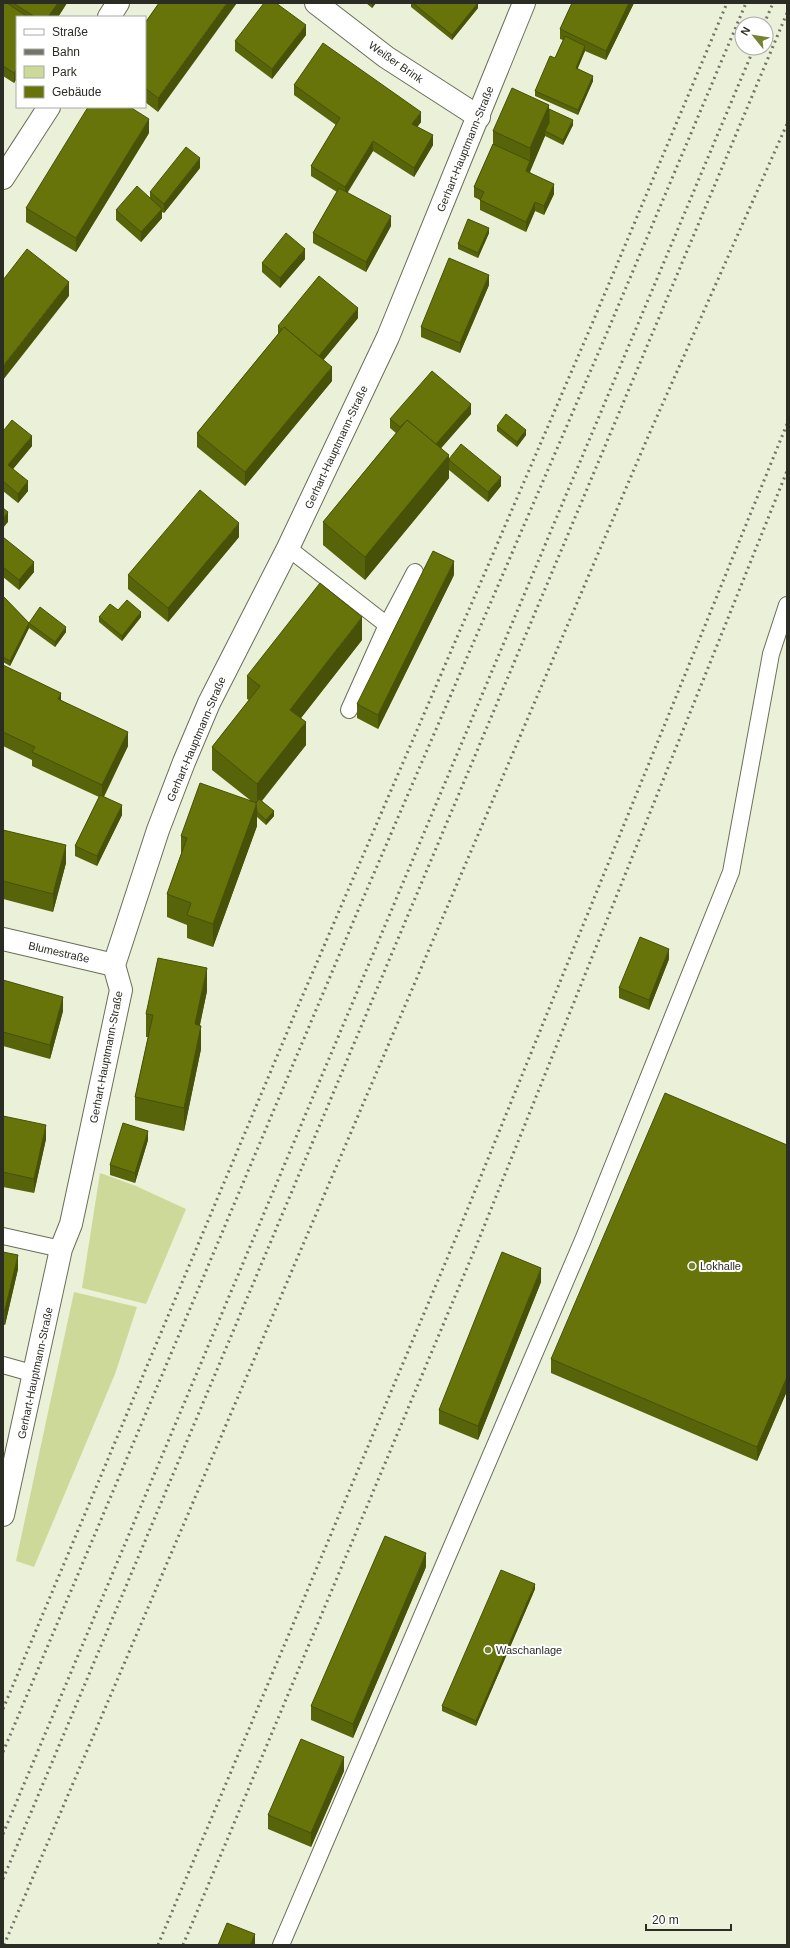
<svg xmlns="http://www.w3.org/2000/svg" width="790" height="1948" font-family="Helvetica,sans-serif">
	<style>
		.green { fill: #ccd999 }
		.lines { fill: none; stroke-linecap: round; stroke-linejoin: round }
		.service-casing { stroke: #696e58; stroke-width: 18 }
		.minor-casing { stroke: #696e58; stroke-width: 24 }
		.tertiary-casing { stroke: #696e58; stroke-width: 24 }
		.service { stroke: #fff; stroke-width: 16 }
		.minor { stroke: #fff; stroke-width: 22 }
		.tertiary { stroke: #fff; stroke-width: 22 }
		.rail { stroke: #727567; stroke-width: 3; stroke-dasharray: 2 4; stroke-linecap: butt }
		.wall { fill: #586409 }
		.shaded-wall { fill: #475107 }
		.building { fill: #66740a; stroke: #475107 }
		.poi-dot { fill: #768431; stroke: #fff; stroke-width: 1.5 }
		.labels { text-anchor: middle; stroke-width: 4; stroke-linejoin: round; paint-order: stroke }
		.street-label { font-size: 11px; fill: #2b2d24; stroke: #fff }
		.poi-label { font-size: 11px; fill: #2b2d24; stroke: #fff; text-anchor: start }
	</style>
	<rect width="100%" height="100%" fill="#ebf0d8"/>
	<g class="green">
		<polygon points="100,1173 136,1186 186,1209 146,1304 82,1288"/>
		<polygon points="74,1292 137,1307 115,1374 34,1567 16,1561"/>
	</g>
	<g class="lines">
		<defs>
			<g id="service">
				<polyline points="288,548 387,625 349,710"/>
				<polyline points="387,625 415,572"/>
				<polyline points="3,1236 61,1249"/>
				<polyline points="3,1365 35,1374"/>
				<polyline points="281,1945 583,1240 731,872 771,654 787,605"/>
			</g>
			<g id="minor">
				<polyline points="316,3 386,57 479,117"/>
				<polyline points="3,939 114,965"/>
				<polyline points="3,1515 61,1249 71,1224 121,990 114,965 158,830 184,762 209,703 288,548 388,337 524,3"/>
			</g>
			<g id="tertiary">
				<polyline points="109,17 118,3"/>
				<polyline points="3,178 49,107"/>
			</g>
		</defs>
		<use href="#service" class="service-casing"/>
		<use href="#minor" class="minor-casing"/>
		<use href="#tertiary" class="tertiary-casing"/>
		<use href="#service" class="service"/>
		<use href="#minor" class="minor"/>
		<use href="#tertiary" class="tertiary"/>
		<g class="rail">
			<polyline points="764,24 773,3"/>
			<polyline points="3,1709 299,1004 589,331 727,3"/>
			<polyline points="3,1752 362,901 603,342 746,3"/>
			<polyline points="3,1834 754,48"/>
			<polyline points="3,1879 787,13"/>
			<polyline points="4,1945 647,439 787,124"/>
			<polyline points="158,1945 457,1235 787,424"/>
			<polyline points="183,1945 477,1244 787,471"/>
		</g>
	</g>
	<g class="wall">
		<polygon points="3,3 67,3 58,17 17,17 17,78 14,83 3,76"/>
		<polygon points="159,3 158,112 145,102 145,23"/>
		<polygon points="366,3 376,3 372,8"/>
		<polygon points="411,3 478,3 478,8 452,40 411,7"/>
		<polygon points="572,3 634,3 606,60 585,51 577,68 593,81 578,115 535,96 535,91 555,58 563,40 560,39 560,29"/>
		<polygon points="306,35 272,79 235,51 235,41"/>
		<polygon points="294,85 421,122 417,127 433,145 414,177 373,151 347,192 391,226 366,272 313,243 313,233 337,192 311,176 311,166 336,125 294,95"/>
		<polygon points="549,109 573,125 563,145 545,136 530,172 554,194 544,215 535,211 526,232 480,210 480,200 474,197 474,187 493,144 493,131"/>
		<polygon points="149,133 76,252 26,222 26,208"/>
		<polygon points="200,168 164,213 162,212 162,218 141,242 116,220 116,210 150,198 150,192"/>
		<polygon points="489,233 478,258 458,249 458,244"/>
		<polygon points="305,259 280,288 262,272 262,263"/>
		<polygon points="489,285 460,353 421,337 421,327"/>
		<polygon points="358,318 323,360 332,381 245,486 197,447 197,433 278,334 278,326"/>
		<polygon points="471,414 441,448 449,459 501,486 488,502 449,470 449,478 365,580 323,545 323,522 396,433 390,428 390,419"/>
		<polygon points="497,426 526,435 517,447 497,431"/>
		<polygon points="3,430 32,446 13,469 28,491 18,503 3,491"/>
		<polygon points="3,537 34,572 19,590 3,577"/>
		<polygon points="239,537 168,622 128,589 128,575"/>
		<polygon points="454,575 378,729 357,718 357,704"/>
		<polygon points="3,596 29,623 66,632 55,647 29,628 10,666 3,662"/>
		<polygon points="118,610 141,617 122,641 99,622 99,617"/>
		<polygon points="362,640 301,718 306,745 262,801 274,816 266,825 257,817 257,826 213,947 187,938 187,925 167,917 167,894 181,854 181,836 250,800 212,770 212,747 249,700 247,699 247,676"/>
		<polygon points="3,665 61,700 128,746 104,797 122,815 97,866 75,856 75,846 99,797 32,766 32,760 3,746"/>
		<polygon points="3,830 66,863 53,912 3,899"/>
		<polygon points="669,959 649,1010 619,998 619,988"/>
		<polygon points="3,980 63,1011 50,1059 3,1046"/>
		<polygon points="207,991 200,1025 201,1049 184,1131 135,1120 135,1097 148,1037 146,1037 146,1014"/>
		<polygon points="3,1116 46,1139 34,1193 3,1187"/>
		<polygon points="148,1140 135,1183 110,1175 110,1165"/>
		<polygon points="787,1145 787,1391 757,1461 551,1373 551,1359"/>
		<polygon points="3,1252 18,1269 5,1325 3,1324"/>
		<polygon points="541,1282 478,1440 439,1424 439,1410"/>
		<polygon points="426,1567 353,1738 311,1720 311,1706"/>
		<polygon points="535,1589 476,1726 442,1711 442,1706"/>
		<polygon points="344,1771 311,1847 268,1829 268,1815"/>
	</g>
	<g class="shaded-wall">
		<polygon points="58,3 67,3 58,17 48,17"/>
		<polygon points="227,3 237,3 158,112 158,98"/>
		<polygon points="372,3 376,3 372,8"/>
		<polygon points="478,3 478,8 452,40 452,35"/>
		<polygon points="629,3 634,3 606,60 606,51"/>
		<polygon points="306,25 306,35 272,79 272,69"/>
		<polygon points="585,46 585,51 576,73 576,68"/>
		<polygon points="17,68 17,78 14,83 14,73"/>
		<polygon points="593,76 593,81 578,115 578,110"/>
		<polygon points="549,105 549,128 545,131 545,136 526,180 526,171 530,161 530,148"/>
		<polygon points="421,112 421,122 412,134 412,124"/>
		<polygon points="149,119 149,133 76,252 76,238"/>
		<polygon points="573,120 573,125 563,145 563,140"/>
		<polygon points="433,135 433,145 414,177 414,168"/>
		<polygon points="373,141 373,151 345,197 345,187"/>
		<polygon points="200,158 200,168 164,213 164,204"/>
		<polygon points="554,184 554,194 544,215 544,206"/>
		<polygon points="535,202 535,211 526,232 526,222"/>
		<polygon points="162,209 162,218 141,242 141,232"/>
		<polygon points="391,216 391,226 366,272 366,262"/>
		<polygon points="489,228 489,233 478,258 478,253"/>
		<polygon points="305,249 305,259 280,288 280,278"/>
		<polygon points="489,275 489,285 460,353 460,343"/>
		<polygon points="69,282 69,296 3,380 3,366"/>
		<polygon points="358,308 358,318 317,368 317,358"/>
		<polygon points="332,367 332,381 245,486 245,472"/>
		<polygon points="471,404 471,414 429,462 429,452"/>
		<polygon points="526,430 526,435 517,447 517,442"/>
		<polygon points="32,436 32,446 8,475 8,465"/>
		<polygon points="449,455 449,478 365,580 365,557"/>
		<polygon points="501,477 501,486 488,502 488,492"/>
		<polygon points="28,481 28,491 18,503 18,494"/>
		<polygon points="8,512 8,522 3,528 3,519"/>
		<polygon points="239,523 239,537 168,622 168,608"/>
		<polygon points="454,561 454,575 378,729 378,715"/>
		<polygon points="34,562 34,572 19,590 19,580"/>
		<polygon points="141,612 141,617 122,641 122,636"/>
		<polygon points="362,617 362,640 290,732 290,710"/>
		<polygon points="29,623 29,628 10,666 10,661"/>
		<polygon points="66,627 66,632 55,647 55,642"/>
		<polygon points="61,693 61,707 58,699"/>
		<polygon points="306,722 306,745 257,806 257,784"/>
		<polygon points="128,732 128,746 102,799 102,785"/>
		<polygon points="257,803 257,826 213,947 213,924"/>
		<polygon points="122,805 122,815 97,866 97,856"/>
		<polygon points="274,811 274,816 266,825 266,820"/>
		<polygon points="66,845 66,863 53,912 53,894"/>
		<polygon points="669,949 669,959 649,1010 649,1000"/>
		<polygon points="207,968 207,991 195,1047 195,1024"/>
		<polygon points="63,997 63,1011 50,1059 50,1045"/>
		<polygon points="201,1026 201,1049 184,1131 184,1108"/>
		<polygon points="46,1125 46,1139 34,1193 34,1179"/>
		<polygon points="148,1131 148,1140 135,1183 135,1173"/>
		<polygon points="18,1255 18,1269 5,1325 5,1310"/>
		<polygon points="541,1268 541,1282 478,1440 478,1426"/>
		<polygon points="787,1377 787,1391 757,1461 757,1447"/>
		<polygon points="426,1553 426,1567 353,1738 353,1724"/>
		<polygon points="535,1584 535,1589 476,1726 476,1721"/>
		<polygon points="344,1757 344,1771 311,1847 311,1833"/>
		<polygon points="255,1934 255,1944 254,1945 250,1945"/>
	</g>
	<g class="building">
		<polygon points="3,3 7,3 28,17 17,17 17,68 14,73 3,66"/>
		<polygon points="13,3 58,3 48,17 35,17"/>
		<polygon points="159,3 227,3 158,98 145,88 145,23"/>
		<polygon points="264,3 276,3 306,25 272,69 235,41"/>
		<polygon points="413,3 478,3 452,35"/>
		<polygon points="572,3 629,3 606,51 560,29"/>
		<polygon points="565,36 585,46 576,68 593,76 578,110 535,91 550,56 555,58"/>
		<polygon points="323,43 421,112 412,124 433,135 414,168 373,141 345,187 311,166 340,118 294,85"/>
		<polygon points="512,88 549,105 530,148 493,131"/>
		<polygon points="88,107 130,107 149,119 76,238 26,208"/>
		<polygon points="549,109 573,120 563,140 545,131 549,123"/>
		<polygon points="493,144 530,161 526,171 554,184 544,206 535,202 526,222 480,200 484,192 474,187"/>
		<polygon points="186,147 200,158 164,204 150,192"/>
		<polygon points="137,186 162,209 141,232 116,210"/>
		<polygon points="339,188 391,216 366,262 313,233"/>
		<polygon points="468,219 489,228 478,253 458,244"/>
		<polygon points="286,233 305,249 280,278 262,263"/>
		<polygon points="27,249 69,282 3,366 3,280"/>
		<polygon points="449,258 489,275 460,343 421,327"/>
		<polygon points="319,276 358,308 319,356 284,327 282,330 278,326"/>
		<polygon points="284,327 332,367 245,472 197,433"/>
		<polygon points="432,371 471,404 436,444 407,420 400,427 390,419"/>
		<polygon points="506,414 526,430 517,442 497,426"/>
		<polygon points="12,420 32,436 8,465 28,481 18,494 3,481 3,430 4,430"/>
		<polygon points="407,420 449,455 365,557 323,522"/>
		<polygon points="461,444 501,477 488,492 449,460 449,459"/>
		<polygon points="200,490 239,523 168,608 128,575"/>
		<polygon points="3,508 8,512 3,519"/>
		<polygon points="3,537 34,562 19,580 3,567"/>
		<polygon points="433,551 454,561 378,715 357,704"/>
		<polygon points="320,583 362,617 290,710 306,722 257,784 212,747 260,686 247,676"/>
		<polygon points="3,596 29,623 40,607 66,627 55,642 29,623 10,661 3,657"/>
		<polygon points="127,600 141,612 122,636 99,617 110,604 118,610"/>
		<polygon points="3,665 61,693 58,699 128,732 102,785 32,752 35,747 3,732"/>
		<polygon points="200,783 257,803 213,924 187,915 191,903 167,894 187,838 181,836"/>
		<polygon points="100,795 122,805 97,856 75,846"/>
		<polygon points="259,799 274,811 266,820 257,812 256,803"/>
		<polygon points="3,830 66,845 53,894 3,881"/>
		<polygon points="640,937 669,949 649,1000 619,988"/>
		<polygon points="158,958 207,968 195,1024 201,1026 184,1108 135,1097 153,1015 146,1014"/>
		<polygon points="3,980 63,997 50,1045 3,1032"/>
		<polygon points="665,1093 787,1145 787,1377 757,1447 551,1359"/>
		<polygon points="3,1116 46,1125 34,1179 3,1172"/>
		<polygon points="123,1123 148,1131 135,1173 110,1165"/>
		<polygon points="3,1252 18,1255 5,1310 3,1310"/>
		<polygon points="502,1252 541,1268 478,1426 439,1410"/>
		<polygon points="385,1536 426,1553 353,1724 311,1706"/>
		<polygon points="501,1570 535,1584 476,1721 442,1706"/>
		<polygon points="301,1739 344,1757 311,1833 268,1815"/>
		<polygon points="227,1923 255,1934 250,1945 218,1945"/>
	</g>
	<g class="poi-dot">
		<circle cx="692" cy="1266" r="4"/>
		<circle cx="488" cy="1650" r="4"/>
	</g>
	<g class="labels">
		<g class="street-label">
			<text transform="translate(396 62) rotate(35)" y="4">Weißer Brink</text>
			<text transform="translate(465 149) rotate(-68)" y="4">Gerhart-Hauptmann-Straße</text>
			<text transform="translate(336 447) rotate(-65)" y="4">Gerhart-Hauptmann-Straße</text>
			<text transform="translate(196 739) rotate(-67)" y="4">Gerhart-Hauptmann-Straße</text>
			<text transform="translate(59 952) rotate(13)" y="4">Blumestraße</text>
			<text transform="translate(106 1057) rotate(-79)" y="4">Gerhart-Hauptmann-Straße</text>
			<text transform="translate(35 1373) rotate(-78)" y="4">Gerhart-Hauptmann-Straße</text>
		</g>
		<g class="poi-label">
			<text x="700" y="1270">Lokhalle</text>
			<text x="496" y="1654">Waschanlage</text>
		</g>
	</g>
	<rect width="790" height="1948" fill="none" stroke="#2b2d24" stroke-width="8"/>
	<rect x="16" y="16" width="130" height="92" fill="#ffffff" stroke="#aaaba7"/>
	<rect x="24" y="29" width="20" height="6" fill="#ffffff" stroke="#aaaba7"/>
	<text x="52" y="36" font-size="12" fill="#2b2d24">Straße</text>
	<rect x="24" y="49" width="20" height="6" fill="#727567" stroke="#aaaba7"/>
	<text x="52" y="56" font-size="12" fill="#2b2d24">Bahn</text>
	<rect x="24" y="66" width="20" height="12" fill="#ccd999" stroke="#aaaba7"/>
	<text x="52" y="76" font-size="12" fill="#2b2d24">Park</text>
	<rect x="24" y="86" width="20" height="12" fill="#66740a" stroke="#aaaba7"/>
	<text x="52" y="96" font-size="12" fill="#2b2d24">Gebäude</text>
	<g transform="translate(754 36) rotate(300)"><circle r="19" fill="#ffffff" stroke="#aaaba7"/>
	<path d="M0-3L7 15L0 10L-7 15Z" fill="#768431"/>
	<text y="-6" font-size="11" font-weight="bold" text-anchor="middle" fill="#2b2d24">N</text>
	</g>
	<path d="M646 1924v6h85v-6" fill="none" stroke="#2b2d24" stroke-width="2"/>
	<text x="652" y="1924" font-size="12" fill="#2b2d24" stroke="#ffffff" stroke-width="3" paint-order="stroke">20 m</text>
</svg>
